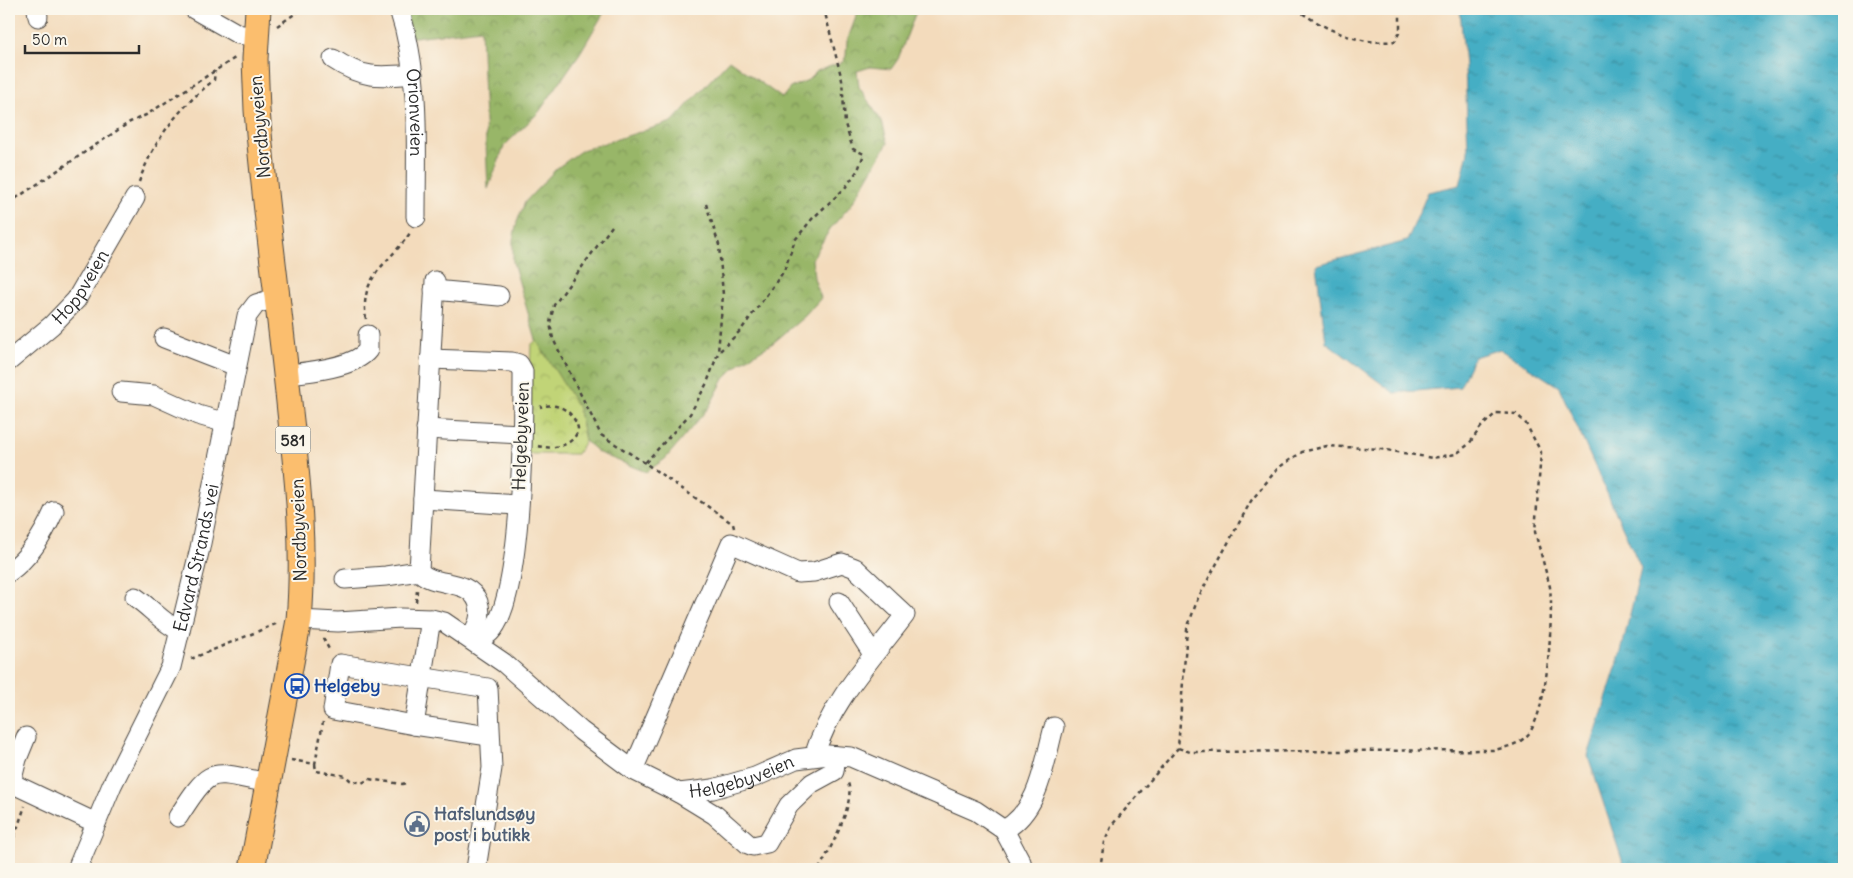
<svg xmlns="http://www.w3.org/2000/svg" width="1853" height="878" font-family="Delius,sans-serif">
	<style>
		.forest { fill: url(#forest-crowns); stroke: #62704a }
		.park { fill: url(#park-crowns); stroke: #768051 }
		.water { fill: url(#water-ripples); stroke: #386c78 }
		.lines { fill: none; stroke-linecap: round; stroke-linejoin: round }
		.minor-casing { stroke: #494541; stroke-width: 21 }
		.major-casing { stroke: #494541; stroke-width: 27 }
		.path { stroke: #494541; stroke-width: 2.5; stroke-dasharray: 4 4; stroke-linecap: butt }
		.minor { stroke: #fff; stroke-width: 19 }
		.major { stroke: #fbbe6e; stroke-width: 25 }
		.labels { text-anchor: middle; stroke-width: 4; stroke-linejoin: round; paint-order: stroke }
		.shield { fill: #fbf7ec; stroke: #696865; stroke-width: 1 }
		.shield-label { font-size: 16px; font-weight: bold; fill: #2b2b2b }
		.street-label { font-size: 18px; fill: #2b2b2b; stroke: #fbf7ec }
		.transit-label { font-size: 18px; font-weight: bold; fill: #164399; stroke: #fbf7ec; text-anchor: start }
		.service-label { font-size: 18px; font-weight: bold; fill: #4e5e75; stroke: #fbf7ec; text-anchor: start }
	</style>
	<defs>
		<pattern id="forest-crowns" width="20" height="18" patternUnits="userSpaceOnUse" patternTransform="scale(1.25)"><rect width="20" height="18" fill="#98b668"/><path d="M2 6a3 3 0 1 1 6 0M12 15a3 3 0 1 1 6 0" fill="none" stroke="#7c9456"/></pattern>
		<pattern id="park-crowns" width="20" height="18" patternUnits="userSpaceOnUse" patternTransform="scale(1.25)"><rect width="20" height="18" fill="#c1d477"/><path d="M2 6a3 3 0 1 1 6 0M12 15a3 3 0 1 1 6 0" fill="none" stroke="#a6b667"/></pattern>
		<pattern id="water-ripples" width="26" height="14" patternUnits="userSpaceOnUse" patternTransform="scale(1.25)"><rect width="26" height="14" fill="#45aec4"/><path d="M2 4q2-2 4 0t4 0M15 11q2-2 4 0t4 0" fill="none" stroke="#3a8e9f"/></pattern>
	</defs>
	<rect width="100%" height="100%" fill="#fbf7ec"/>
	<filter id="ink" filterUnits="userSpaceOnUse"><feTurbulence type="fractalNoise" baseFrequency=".02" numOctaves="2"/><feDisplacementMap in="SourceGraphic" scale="10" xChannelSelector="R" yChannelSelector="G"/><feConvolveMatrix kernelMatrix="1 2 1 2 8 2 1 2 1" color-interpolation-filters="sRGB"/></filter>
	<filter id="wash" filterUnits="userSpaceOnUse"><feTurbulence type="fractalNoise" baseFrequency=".0096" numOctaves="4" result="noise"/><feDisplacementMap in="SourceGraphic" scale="20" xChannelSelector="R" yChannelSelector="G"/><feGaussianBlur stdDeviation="1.12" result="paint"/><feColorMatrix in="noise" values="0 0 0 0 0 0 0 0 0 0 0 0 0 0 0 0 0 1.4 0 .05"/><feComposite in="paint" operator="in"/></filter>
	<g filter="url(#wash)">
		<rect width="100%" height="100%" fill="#f3dbbc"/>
		<g class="forest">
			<polygon points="398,9 606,9 580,53 539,112 504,146 488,189 481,29 407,38"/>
			<polygon points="859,9 917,9 898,59 891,69 870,67 857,71 859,87 882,122 888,143 851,205 830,229 812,259 814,278 821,298 805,316 773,343 741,362 724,379 709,407 665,459 646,472 599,453 585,441 578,407 536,340 513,262 513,240 517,222 525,202 557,168 582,150 672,122 729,60 782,98 790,88 808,80 817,71 843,62 846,56 847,41"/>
		</g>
		<polygon class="park" points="536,340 578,407 585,441 577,454 527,454 531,345"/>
		<polygon class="water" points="1460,9 1844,9 1844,869 1625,869 1588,756 1621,652 1641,568 1559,387 1500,349 1474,357 1460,387 1394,393 1326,342 1316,265 1407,241 1428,192 1460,185 1468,152 1465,66"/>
	</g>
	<g filter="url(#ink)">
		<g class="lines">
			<defs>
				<g id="minor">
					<polyline points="37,9 38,17"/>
					<polyline points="194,9 238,34 255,37"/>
					<path id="s1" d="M399 9C421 76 416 147 416 217"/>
					<path d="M333 59C363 79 379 77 413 74"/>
					<path d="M435 281 419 571C434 588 468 577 478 602 483 616 477 627 470 638"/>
					<polyline points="434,290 499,296"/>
					<polyline points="164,338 236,366"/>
					<path d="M430 359 512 362 519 364 523 371C523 414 524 618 485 636 481 638 474 638 470 638"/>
					<path id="s2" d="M9 361 52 325 76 300 135 198"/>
					<path d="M287 374C308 372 354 368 368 350V335"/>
					<polyline points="121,392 154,395 198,415 226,423"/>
					<polyline points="426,429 521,434"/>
					<polyline points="423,499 518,505"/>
					<path d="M9 572C30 557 44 534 54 511"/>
					<polyline points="345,579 386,576 419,571"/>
					<path d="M135 597C151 608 163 623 180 631"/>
					<polyline points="839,602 873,654"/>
					<polyline points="431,619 414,725 489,736"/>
					<path id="s3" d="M299 620 338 622 401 618 431 619 444 622 504 663 581 731 633 770 679 793 713 789 755 777 796 759 828 755 851 757 976 811 1004 830 1021 862 1023 869"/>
					<polyline points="414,725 333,710 340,664 488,688 492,768 476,869"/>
					<path d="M633 770 731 543 798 573 814 572 842 563 855 568 905 615C871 660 831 701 814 756"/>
					<polyline points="9,782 96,823"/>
					<polyline points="11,783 17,759 26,737"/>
					<polyline points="679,793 715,815 748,844 753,846 767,843 789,805 812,783 834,771 836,756"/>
					<path d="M178 817C213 763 209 772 269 783"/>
					<path d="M1004 830C1040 810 1044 763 1054 727"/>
					<path id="s4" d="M77 869 112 785 171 667 200 548 247 316 256 304 278 297"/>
				</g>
				<path id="major" d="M252 869 299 620C305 550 298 481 290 412 280 311 265 211 257 110L255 59 258 9"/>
			</defs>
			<use href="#minor" class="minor-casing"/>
			<use href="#major" class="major-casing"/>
			<g class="path">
				<path d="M1296 9C1325 29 1358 46 1395 41L1400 31V9"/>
				<polyline points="277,26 302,9"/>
				<path d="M139 182C154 139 179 108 214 80L215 71"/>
				<polyline points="9,203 130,122 146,115 235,58"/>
				<polyline points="706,204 719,245 723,295 718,352"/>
				<polyline points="612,226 554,305 550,323 553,339 601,435 645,463"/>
				<path d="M366 319C359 276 388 265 410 233"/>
				<path d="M538 446C552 450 576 446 578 428 573 410 557 402 540 407"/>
				<polyline points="734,528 733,524 645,463 690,414 707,383 718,353 741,330 784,271 795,240 812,219 845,188 858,170 864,154 853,149 845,124 842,80 824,9"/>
				<polyline points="416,602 417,590"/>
				<polyline points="323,638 330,651"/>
				<polyline points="191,659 278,623"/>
				<polyline points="291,760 315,764 323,722"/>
				<polyline points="315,764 316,771 346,776 350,780 362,783 369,779 402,784 406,783"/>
				<polyline points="9,852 25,806"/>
				<path d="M819 869C829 851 858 800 847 781"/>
				<path d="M1100 869 1104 842 1112 825 1178 748 1187 629 1198 598 1251 501 1278 468 1302 452 1327 446 1381 449 1432 458 1456 454 1469 444 1481 427 1496 413 1516 414 1525 422 1541 452 1535 532 1550 587 1551 600C1551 634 1548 703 1530 732 1522 744 1505 748 1493 750L1190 752 1178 748"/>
			</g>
			<use href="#minor" class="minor"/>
			<use href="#major" class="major"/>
		</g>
	</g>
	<defs>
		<symbol id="bus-ring" viewBox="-11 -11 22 22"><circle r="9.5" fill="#fbf7ec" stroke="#1a4fb4" stroke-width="1.5"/><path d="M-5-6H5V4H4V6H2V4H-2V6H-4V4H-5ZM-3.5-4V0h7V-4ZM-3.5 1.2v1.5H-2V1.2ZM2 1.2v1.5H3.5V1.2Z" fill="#1a4fb4"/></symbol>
		<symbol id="civic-ring" viewBox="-11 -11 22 22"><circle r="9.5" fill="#fbf7ec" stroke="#5c6f8a" stroke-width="1.5"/><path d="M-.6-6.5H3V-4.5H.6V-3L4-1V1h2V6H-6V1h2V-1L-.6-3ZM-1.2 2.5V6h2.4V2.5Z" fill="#5c6f8a"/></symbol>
	</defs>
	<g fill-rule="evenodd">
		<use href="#bus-ring" x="283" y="672" width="28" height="28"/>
		<use href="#civic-ring" x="403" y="810" width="28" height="28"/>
	</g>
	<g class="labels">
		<rect class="shield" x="275.5" y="426.5" width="35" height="27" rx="4"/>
		<g class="shield-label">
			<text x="293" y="446">581</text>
		</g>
		<g class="street-label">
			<text dy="6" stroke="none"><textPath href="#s1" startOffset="105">Orionveien</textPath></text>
			<text transform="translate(260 127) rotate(-95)" y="6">Nordbyveien</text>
			<text dy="6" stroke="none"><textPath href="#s2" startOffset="104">Hoppveien</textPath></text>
			<text transform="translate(521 436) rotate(-88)" y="6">Helgebyveien</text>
			<text transform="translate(299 530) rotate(-92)" y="6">Nordbyveien</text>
			<text dy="6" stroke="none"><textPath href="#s4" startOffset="335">Edvard Strands vei</textPath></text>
			<text dy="6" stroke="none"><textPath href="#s3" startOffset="502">Helgebyveien</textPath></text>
		</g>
		<g class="transit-label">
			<text x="314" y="692">Helgeby</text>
		</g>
		<g class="service-label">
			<text x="434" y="820">Hafslundsøy<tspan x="434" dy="21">post i butikk</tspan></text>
		</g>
	</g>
	<rect width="1853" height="878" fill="none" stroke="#fbf7ec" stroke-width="30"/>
	<path d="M25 45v8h114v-8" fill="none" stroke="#2b2b2b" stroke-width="2.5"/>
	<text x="32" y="45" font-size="15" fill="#2b2b2b" stroke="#fbf7ec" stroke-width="4" paint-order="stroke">50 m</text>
</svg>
